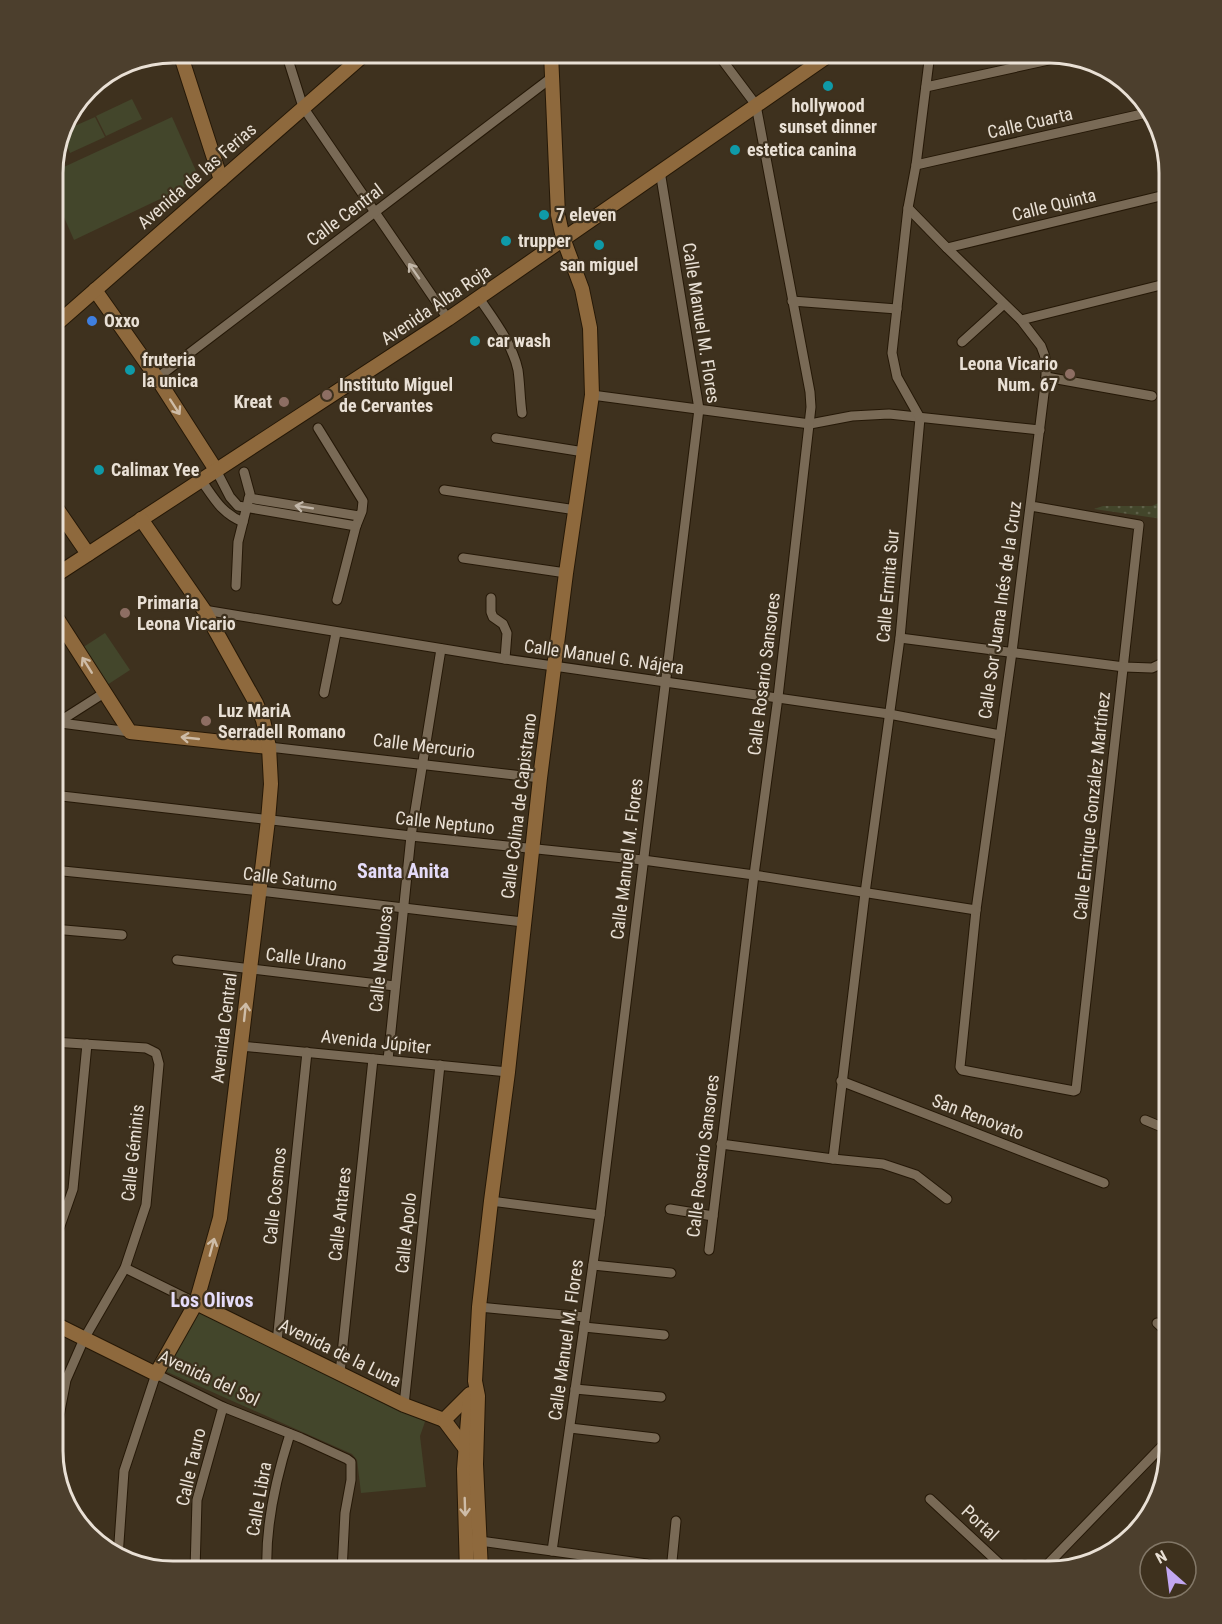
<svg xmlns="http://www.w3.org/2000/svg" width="1222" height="1624" font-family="'Roboto Condensed',sans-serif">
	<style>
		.grass { fill: url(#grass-dots) }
		.park { fill: #43462b }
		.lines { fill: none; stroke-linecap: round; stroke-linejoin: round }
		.street-casing { stroke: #251807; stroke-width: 11 }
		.secondary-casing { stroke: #251807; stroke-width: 16 }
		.street { stroke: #796a56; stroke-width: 9 }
		.secondary { stroke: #8e693d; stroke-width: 14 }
		.oneway { stroke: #c2b7a9 }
		.oneway2 { stroke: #cebca7 }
		.culture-dot { fill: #0f9aa8; stroke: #3e311e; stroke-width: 2 }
		.shop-dot { fill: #3f7fe0; stroke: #3e311e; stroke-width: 2 }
		.education-dot { fill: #8d6e63; stroke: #3e311e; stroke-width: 2 }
		.labels { text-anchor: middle; stroke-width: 4.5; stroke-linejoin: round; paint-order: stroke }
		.poi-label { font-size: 18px; font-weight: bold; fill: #e9e0d5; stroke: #3e311e; text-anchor: start }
		.street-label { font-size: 18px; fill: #e9e0d5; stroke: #3e311e }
		.neighbourhood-label { font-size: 20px; font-weight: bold; fill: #e5dcf9; stroke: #3e311e }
		.rim { fill: none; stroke: #e9e0d5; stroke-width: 3 }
	</style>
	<defs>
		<pattern id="grass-dots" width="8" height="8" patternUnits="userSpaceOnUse" patternTransform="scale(1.5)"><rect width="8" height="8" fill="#43462b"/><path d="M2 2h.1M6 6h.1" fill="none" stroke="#5e6049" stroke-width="1.8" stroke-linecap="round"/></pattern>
	</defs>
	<rect width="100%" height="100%" fill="#3e311e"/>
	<polygon class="grass" points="1169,498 1169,520 1094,509 1103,506 1152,506"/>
	<g class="park">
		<polygon points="132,99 142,119 106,136 96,116"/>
		<polygon points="95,117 105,137 70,153 61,132"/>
		<polygon points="172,117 200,180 74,240 53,192 53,172"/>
		<polygon points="105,633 130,670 107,685 82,648"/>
		<polygon points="199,1310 426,1419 420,1436 426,1487 361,1493 357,1460 352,1454 165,1371"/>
	</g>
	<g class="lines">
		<defs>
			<g id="street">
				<polyline points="286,53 303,107 448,319"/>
				<polyline points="926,87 1067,56"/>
				<polyline points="916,165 1151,112"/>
				<polyline points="908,208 947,248 1021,320 1041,346 1044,354 1046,362 1046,377 1012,652 976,910 960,1067 962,1070 1074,1091 1076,1090 1139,525 1031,506"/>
				<polyline points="947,248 1169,194"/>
				<path d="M479 298C494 320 512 343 518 370 520 384 520 399 522 413"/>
				<polyline points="792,301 897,309"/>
				<polyline points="1021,320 1169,283"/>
				<polyline points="962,342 1004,304"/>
				<polyline points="1046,377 1152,396"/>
				<polyline points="157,378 551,78"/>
				<polyline points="592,395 810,424 852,416 889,414 1040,430"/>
				<polyline points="318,428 363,501 362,511 356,526 337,600"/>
				<polyline points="496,438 584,452"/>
				<polyline points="216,470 230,497 238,506 356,526"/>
				<path d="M201 480C214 498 221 513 243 522"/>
				<polyline points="444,490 576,510"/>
				<polyline points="249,498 359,516"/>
				<polyline points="463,558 566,573"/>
				<polyline points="236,586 238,542 250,494 244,472"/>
				<polyline points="491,598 491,612 493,617 503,624 507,633 505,659"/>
				<polyline points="204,610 505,659 889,714 1000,735"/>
				<polyline points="900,638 1124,667 1152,668 1169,660"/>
				<polyline points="324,693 336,633"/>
				<polyline points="53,722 130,732"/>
				<polyline points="57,723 104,693"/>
				<polyline points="269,747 540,778"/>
				<polyline points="53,795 411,836 643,860 754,875 976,910"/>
				<polyline points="53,870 260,891 523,922"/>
				<polyline points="53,929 122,935"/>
				<polyline points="177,960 395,986"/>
				<polyline points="53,1042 146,1048 156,1053 159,1064 146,1205 125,1268 84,1339 66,1380 56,1432 53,1454"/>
				<polyline points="241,1046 508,1072"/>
				<polyline points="388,1060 411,836 441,649"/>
				<polyline points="1164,1060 1169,1062"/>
				<polyline points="841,1081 1104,1183"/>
				<polyline points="1145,1120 1169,1130"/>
				<polyline points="721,1144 833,1159 865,893 900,638 920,418 897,377 892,353 908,208 916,165 930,53"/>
				<polyline points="833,1159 883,1164 916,1175 947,1199"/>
				<polyline points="1169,1170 1168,1157 1169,1150"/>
				<polyline points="491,1201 600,1215"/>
				<polyline points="670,1209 713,1216"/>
				<polyline points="53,1246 73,1189 87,1044"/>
				<polyline points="709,1250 754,875 778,697 811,407 810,392 756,105 717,53"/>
				<polyline points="593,1265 671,1273"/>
				<polyline points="125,1268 196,1303"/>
				<polyline points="479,1307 585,1317"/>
				<polyline points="1157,1323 1169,1334"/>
				<polyline points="584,1327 664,1335"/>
				<polyline points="277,1342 307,1052"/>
				<polyline points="340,1373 373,1059"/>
				<polyline points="575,1389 661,1397"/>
				<polyline points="404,1405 440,1065"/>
				<polyline points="570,1428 655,1438"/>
				<polyline points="930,1499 1002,1566 1006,1571"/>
				<polyline points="480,1541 647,1564 655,1566 661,1571"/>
				<polyline points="552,1551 600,1215 699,409 660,171"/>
				<polyline points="118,1557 124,1471 156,1374 223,1407 301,1438 347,1459 351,1462 351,1480 345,1513 342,1571"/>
				<polyline points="195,1571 197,1500 223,1407"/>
				<path d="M267 1571C265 1525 276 1478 290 1434"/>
				<polyline points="671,1571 676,1521"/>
				<path d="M1018 1571 1025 1565C1033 1570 1037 1573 1045 1567L1169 1439"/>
			</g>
			<g id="secondary">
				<polyline points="180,53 221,180"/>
				<polyline points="95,290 157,378 216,470"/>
				<polyline points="53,327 366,53"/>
				<polyline points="53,503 88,554"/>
				<polyline points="53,577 448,319 832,53"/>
				<polyline points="53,612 130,732 269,747"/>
				<polyline points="196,1303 404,1405 444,1420"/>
				<polyline points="53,1323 156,1374 196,1303 220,1218 268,820 271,784 269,747 263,720 256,703 204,610 141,519"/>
				<polyline points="444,1420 465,1448 469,1449"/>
				<polyline points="444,1420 469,1395 471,1395"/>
				<polyline points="467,1571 464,1469 470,1394"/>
				<polyline points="481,1571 476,1464 478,1396 475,1381 479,1307 491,1201 508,1072 540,778 566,573 592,395 590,328 582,289 563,238 558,215 551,53"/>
			</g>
		</defs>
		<use href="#street" class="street-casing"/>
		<use href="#secondary" class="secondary-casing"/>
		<use href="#street" class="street"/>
		<use href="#secondary" class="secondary"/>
	</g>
	<defs><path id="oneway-shaft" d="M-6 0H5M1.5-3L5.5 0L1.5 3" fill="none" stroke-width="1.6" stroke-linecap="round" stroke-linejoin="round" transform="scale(1.5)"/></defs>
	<g class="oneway">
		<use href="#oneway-shaft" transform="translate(414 271) rotate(-125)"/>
		<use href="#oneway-shaft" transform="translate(304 507) rotate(-171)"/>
	</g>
	<g class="oneway2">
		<use href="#oneway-shaft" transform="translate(175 407) rotate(57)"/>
		<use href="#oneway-shaft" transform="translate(87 665) rotate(-122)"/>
		<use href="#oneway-shaft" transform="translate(190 738) rotate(-174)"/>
		<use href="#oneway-shaft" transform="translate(245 1012) rotate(-84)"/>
		<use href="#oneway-shaft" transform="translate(212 1247) rotate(-75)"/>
		<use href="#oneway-shaft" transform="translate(465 1507) rotate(88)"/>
	</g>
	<g class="culture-dot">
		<circle cx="828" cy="86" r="6"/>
		<circle cx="735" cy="150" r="6"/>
		<circle cx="544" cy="215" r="6"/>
		<circle cx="506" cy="241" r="6"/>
		<circle cx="599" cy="245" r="6"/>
		<circle cx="475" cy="341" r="6"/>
		<circle cx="130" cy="370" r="6"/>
		<circle cx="99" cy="470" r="6"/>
	</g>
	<circle class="shop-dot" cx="92" cy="321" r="6"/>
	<g class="education-dot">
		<circle cx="1070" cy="374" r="6"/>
		<circle cx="327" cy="395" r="6"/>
		<circle cx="284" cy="402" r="6"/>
		<circle cx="125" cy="613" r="6"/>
		<circle cx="206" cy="721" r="6"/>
	</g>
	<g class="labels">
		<g class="poi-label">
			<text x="828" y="112" text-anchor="middle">hollywood<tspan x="828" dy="21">sunset dinner</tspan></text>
			<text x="747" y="156">estetica canina</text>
			<text x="556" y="221">7 eleven</text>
			<text x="518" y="247">trupper</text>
			<text x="599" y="271" text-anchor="middle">san miguel</text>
			<text x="104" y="327">Oxxo</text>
			<text x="487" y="347">car wash</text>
			<text x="142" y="366">fruteria<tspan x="142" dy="21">la unica</tspan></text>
			<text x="1058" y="370" text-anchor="end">Leona Vicario<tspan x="1058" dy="21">Num. 67</tspan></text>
			<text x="339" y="391">Instituto Miguel<tspan x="339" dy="21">de Cervantes</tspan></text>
			<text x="272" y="408" text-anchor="end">Kreat</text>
			<text x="111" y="476">Calimax Yee</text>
			<text x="137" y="609">Primaria<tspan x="137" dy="21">Leona Vicario</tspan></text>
			<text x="218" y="717">Luz MariA<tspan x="218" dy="21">Serradell Romano</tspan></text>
		</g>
		<g class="street-label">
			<text transform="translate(1030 123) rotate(-13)" y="6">Calle Cuarta</text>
			<text transform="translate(197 176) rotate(-41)" y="6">Avenida de las Ferias</text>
			<text transform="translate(1054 205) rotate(-14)" y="6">Calle Quinta</text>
			<text transform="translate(345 215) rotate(-37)" y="6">Calle Central</text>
			<text transform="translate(436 305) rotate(-34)" y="6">Avenida Alba Roja</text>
			<text transform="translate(701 323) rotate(81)" y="6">Calle Manuel M. Flores</text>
			<text transform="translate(888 586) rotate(-85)" y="6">Calle Ermita Sur</text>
			<text transform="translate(1000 610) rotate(-82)" y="6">Calle Sor Juana Inés de la Cruz</text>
			<text transform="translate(604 657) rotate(8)" y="6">Calle Manuel G. Nájera</text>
			<text transform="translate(764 674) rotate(-83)" y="6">Calle Rosario Sansores</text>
			<text transform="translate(424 746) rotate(7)" y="6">Calle Mercurio</text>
			<text transform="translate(519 806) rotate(-83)" y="6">Calle Colina de Capistrano</text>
			<text transform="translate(1092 806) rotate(-84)" y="6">Calle Enrique González Martínez</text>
			<text transform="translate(445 823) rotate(6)" y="6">Calle Neptuno</text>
			<text transform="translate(627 859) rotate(-83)" y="6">Calle Manuel M. Flores</text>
			<text transform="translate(290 879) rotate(7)" y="6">Calle Saturno</text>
			<text transform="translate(306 959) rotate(7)" y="6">Calle Urano</text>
			<text transform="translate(381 959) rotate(-84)" y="6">Calle Nebulosa</text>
			<text transform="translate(224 1028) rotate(-83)" y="6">Avenida Central</text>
			<text transform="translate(376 1042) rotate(6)" y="6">Avenida Júpiter</text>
			<text transform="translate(978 1117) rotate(21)" y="6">San Renovato</text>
			<text transform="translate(133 1153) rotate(-84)" y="6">Calle Géminis</text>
			<text transform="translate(703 1156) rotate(-83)" y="6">Calle Rosario Sansores</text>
			<text transform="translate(275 1196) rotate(-84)" y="6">Calle Cosmos</text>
			<text transform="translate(340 1214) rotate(-84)" y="6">Calle Antares</text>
			<text transform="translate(406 1233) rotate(-84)" y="6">Calle Apolo</text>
			<text transform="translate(566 1340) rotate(-82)" y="6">Calle Manuel M. Flores</text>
			<text transform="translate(340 1353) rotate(26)" y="6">Avenida de la Luna</text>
			<text transform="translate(209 1378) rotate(25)" y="6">Avenida del Sol</text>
			<text transform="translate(191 1467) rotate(-77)" y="6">Calle Tauro</text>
			<text transform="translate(259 1499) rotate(-80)" y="6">Calle Libra</text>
			<text transform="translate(980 1523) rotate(43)" y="6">Portal</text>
		</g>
		<g class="neighbourhood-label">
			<text x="403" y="878">Santa Anita</text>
			<text x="212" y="1307">Los Olivos</text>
		</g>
	</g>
	<path d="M0 0H1222V1624H0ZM173 63H1049A110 110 0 0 1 1159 173V1451A110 110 0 0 1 1049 1561H173A110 110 0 0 1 63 1451V173A110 110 0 0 1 173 63Z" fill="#4c3f2d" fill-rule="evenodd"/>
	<path class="rim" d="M173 63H1049A110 110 0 0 1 1159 173V1451A110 110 0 0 1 1049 1561H173A110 110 0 0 1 63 1451V173A110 110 0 0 1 173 63Z"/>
	<g transform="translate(1168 1570) rotate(332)"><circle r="28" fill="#3e311e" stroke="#827767" stroke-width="1.5"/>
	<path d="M0-4.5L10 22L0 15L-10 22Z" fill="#c2a7f2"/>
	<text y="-9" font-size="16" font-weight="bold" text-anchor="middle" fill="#e9e0d5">N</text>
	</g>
</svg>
